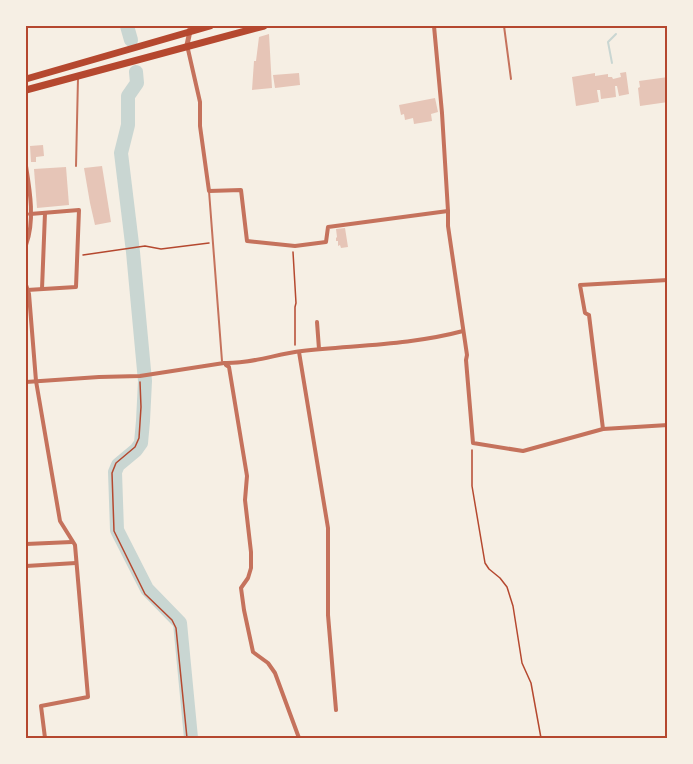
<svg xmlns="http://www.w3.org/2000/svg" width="693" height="764" font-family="'DejaVu Sans',sans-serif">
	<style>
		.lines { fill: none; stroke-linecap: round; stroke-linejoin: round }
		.stream { stroke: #c9d6d2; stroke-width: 2 }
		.river { stroke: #c9d6d2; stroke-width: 14 }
		.building { fill: #e6c5b7 }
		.path { stroke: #b5482f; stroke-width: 1.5 }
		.service { stroke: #c5725c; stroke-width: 2 }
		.minor { stroke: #c5725c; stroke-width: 4 }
		.tertiary { stroke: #c5725c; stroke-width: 5 }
		.trunk { stroke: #b5482f; stroke-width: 7 }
		.neatline { fill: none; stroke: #b5482f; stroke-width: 2 }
	</style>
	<rect width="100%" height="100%" fill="#f6efe4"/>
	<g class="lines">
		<polyline class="stream" points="612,63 608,42 616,34"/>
		<g class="river">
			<polyline points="127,26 131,40"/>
			<polyline points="136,72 137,83 128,96 128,125 121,153 133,252 145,381 143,421 141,443 136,450 118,465 115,472 117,530 147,589 180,623 191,738"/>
		</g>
	</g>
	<g class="building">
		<polygon points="269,34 272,88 252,90 254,61 256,61 259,37"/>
		<polygon points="626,72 629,94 619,96 617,86 615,86 616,97 601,99 600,90 597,90 599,102 576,106 572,77 595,73 595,76 608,74 608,77 612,77 613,79 621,77 620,73"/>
		<polygon points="299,73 300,85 275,88 273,75"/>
		<polygon points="668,77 668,102 640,106 638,88 640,87 639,81"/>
		<polygon points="435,98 438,112 431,114 432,121 414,124 413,118 405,120 404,114 401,115 399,105"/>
		<polygon points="43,145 44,156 36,157 36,162 31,162 30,146"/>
		<polygon points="102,166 111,222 95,225 90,203 84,168"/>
		<polygon points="66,167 69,205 37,208 34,169"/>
		<polygon points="345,228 348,247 341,248 340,245 338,246 338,241 336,241 336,238 337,237 336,229"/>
	</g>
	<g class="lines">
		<g class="path">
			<polyline points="293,252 296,303 295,307 295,345"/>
			<polyline points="83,255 145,246 161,249 209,243"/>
			<polyline points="140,382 141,407 139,438 135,447 116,463 112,473 114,531 145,594 172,620 176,628 187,738"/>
			<polyline points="472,450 472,486 485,563 489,569 500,578 507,587 513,606 522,663 531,683 541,738"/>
		</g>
		<g class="service">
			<polyline points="504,26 511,79"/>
			<polyline points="76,166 78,78"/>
			<polyline points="209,191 222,361"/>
		</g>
		<g class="minor">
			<polyline points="434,26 442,113 448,211 448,226 467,355 466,360 473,443 523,451 603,429 668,425"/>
			<polyline points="187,45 200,102 200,126 209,191 241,190 247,241 295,246 326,242 328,227 448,211"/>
			<path d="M26 166C30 191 35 221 26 245"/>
			<polyline points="26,285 29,294 36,381 60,521 75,545 88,697 41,706 45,738"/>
			<polyline points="42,289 45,213"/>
			<polyline points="27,290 76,287 79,210 30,214"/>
			<polyline points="317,322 319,349"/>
			<polyline points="299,352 328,528 328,615 336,710"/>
			<polyline points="226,365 229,367 247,476 245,500 251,552 251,568 248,578 241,588 244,610 253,652 268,663 275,673 299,738"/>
			<path d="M26 382 99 377 140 376 224 363C251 364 276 354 302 351 356 345 411 345 463 331"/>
			<polyline points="603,429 589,315 585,313 580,285 668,280"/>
			<polyline points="26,544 72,542"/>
			<polyline points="26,566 76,563"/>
		</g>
		<polyline class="tertiary" points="187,45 190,31 190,26"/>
		<g class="trunk">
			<polyline points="26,79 210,26"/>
			<polyline points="26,90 264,26"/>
		</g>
	</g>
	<rect width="693" height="764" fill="none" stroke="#f6efe4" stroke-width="54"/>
	<rect x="27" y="27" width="639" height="710" class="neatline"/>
</svg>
